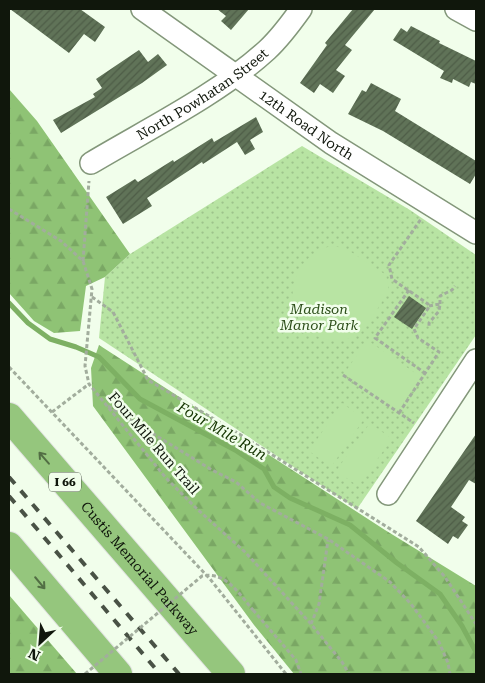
<svg xmlns="http://www.w3.org/2000/svg" width="485" height="683" font-family="'Roboto Serif',serif">
	<style>
		.green { fill: url(#green-dots) }
		.forest { fill: url(#forest-firs) }
		.pitch { fill: #b8e4a3 }
		.lines { fill: none; stroke-linecap: round; stroke-linejoin: round }
		.stream { stroke: #7db063; stroke-width: 5 }
		.building { fill: url(#building-hatch) }
		.minor-casing { stroke: #83977a; stroke-width: 24 }
		.highway-casing { stroke: #e2e3e2; stroke-width: 30 }
		.path { stroke: #a2ad9d; stroke-width: 3; stroke-dasharray: 4 2.5; stroke-linecap: butt }
		.minor { stroke: #fff; stroke-width: 21 }
		.highway { stroke: #95c67d; stroke-width: 28 }
		.rail { stroke: #495245; stroke-width: 4; stroke-dasharray: 9 9; stroke-linecap: butt }
		.path-bridge { stroke: #a2ad9d; stroke-width: 3; stroke-dasharray: 4 2.5; stroke-linecap: butt }
		.oneway { stroke: #526e44 }
		.labels { text-anchor: middle; stroke-width: 5; stroke-linejoin: round; paint-order: stroke }
		.shield { fill: #f1feeb; stroke: #545c4f; stroke-width: 1 }
		.shield-label { font-size: 12px; font-weight: bold; fill: #10170c }
		.street-label { font-size: 14px; fill: #10170c; stroke: #f1feeb }
		.park-label { font-size: 14px; font-style: italic; fill: #2d4f1a; stroke: #f1feeb }
		.water-label { font-size: 15px; font-style: italic; fill: #143500; stroke: #f1feeb }
	</style>
	<defs>
		<pattern id="green-dots" width="8" height="8" patternUnits="userSpaceOnUse" patternTransform="scale(1.25)"><rect width="8" height="8" fill="#b8e4a3"/><path d="M2 2h.1M6 6h.1" fill="none" stroke="#9dc38b" stroke-width="1.8" stroke-linecap="round"/></pattern>
		<pattern id="forest-firs" width="22" height="20" patternUnits="userSpaceOnUse" patternTransform="scale(1.25)"><rect width="22" height="20" fill="#8fc375"/><path d="M5 1l3.5 6h-7zM16 11l3.5 6h-7z" fill="#7aa764"/></pattern>
		<pattern id="building-hatch" width="6" height="6" patternUnits="userSpaceOnUse" patternTransform="scale(1.25)"><rect width="6" height="6" fill="#607358"/><path d="M-1 1l2-2M0 6l6-6M5 7l2-2" fill="none" stroke="#4e5d47"/></pattern>
	</defs>
	<rect width="100%" height="100%" fill="#f1feeb"/>
	<polygon class="green" points="302,146 410,210 476,255 476,335 357,509 99,338 105,277 130,254"/>
	<g class="forest">
		<polygon points="9,89 37,121 130,254 105,277 86,286 80,331 54,333 34,321 9,293"/>
		<polygon points="99,345 385,530 476,586 476,674 294,674 254,625 93,406 91,368"/>
		<polygon points="9,595 77,674 9,674"/>
	</g>
	<g class="pitch">
		<path d="M331 246 345 248 386 275 389 291C382 301 367 328 358 335 351 339 344 340 336 340 282 340 276 261 331 246Z"/>
		<polygon points="367,340 421,377 398,411 344,374"/>
		<polygon points="342,403 364,419 331,467 309,451"/>
		<polygon points="370,423 392,439 358,486 336,471"/>
	</g>
	<g class="lines">
		<polyline class="stream" points="9,303 28,323 50,339 76,347 99,357 140,399 235,450 264,469 274,487 290,498 350,525 397,563 440,594 462,626 476,652"/>
	</g>
	<g class="building">
		<polygon points="10,9 80,9 105,27 95,42 84,34 69,53"/>
		<polygon points="217,9 249,9 231,30 221,21 226,16"/>
		<polygon points="353,9 375,9 345,45 352,50 336,70 345,76 333,93 320,84 314,93 300,83 327,45 325,43"/>
		<polygon points="411,26 440,41 439,43 476,61 476,84 471,82 469,87 453,79 452,83 440,78 444,71 393,40 401,28 407,32"/>
		<polygon points="139,50 148,62 158,54 167,65 142,83 61,133 53,120 95,97 93,94 102,88 96,79"/>
		<polygon points="371,83 401,99 395,111 476,161 476,174 470,184 383,131 348,114 362,90 366,92"/>
		<polygon points="256,117 263,132 250,140 255,149 245,155 237,142 203,164 202,162 147,198 152,206 123,224 106,197 135,179 138,182 173,160 174,162 212,138 214,142"/>
		<polygon points="409,296 426,308 412,329 394,317"/>
		<polygon points="476,434 476,484 469,480 451,507 465,517 462,521 468,525 458,539 453,536 448,544 416,521"/>
	</g>
	<g class="lines">
		<defs>
			<g id="minor">
				<path id="s1" d="M142 9 331 143 476 233"/>
				<polyline points="456,9 476,20"/>
				<path id="s2" d="M91 163C148 129 219 94 267 50 280 38 291 23 301 9"/>
				<polyline points="388,494 476,360"/>
			</g>
			<g id="highway">
				<path id="s3" d="M9 417 231 674"/>
				<polyline points="9,546 118,674"/>
			</g>
		</defs>
		<use href="#minor" class="minor-casing"/>
		<use href="#highway" class="highway-casing"/>
		<g class="path">
			<polyline points="9,209 61,241 83,261 92,289 85,366 89,384 166,478 197,509 245,552 311,624 342,662 349,674"/>
			<polyline points="83,261 89,181"/>
			<polyline points="409,290 375,338 425,373"/>
			<polyline points="92,297 113,312 148,380 236,432 419,547 445,577 476,624"/>
			<polyline points="440,304 440,296 452,290 455,286"/>
			<polyline points="429,306 440,304 439,311 429,323 429,328"/>
			<polyline points="9,367 210,579 286,674"/>
			<polyline points="343,375 414,423"/>
			<polyline points="108,406 212,470 236,482 260,503 328,539 390,582 411,604 439,642 448,663 450,674"/>
			<polyline points="52,412 89,384"/>
			<polyline points="399,413 439,352 418,338 414,329 429,307 428,304 392,279 389,265 421,219"/>
			<polyline points="253,610 296,660 301,674"/>
			<polyline points="311,624 319,604 328,540"/>
		</g>
		<use href="#minor" class="minor"/>
		<use href="#highway" class="highway"/>
		<g class="rail">
			<polyline points="9,477 179,674"/>
			<polyline points="9,496 160,674"/>
		</g>
		<path class="path-bridge" d="M85 674 202 576C226 571 239 594 253 610"/>
	</g>
	<defs><path id="oneway-shaft" d="M-6 0H5M1.5-3L5.5 0L1.5 3" fill="none" stroke-width="1.6" stroke-linecap="round" stroke-linejoin="round" transform="scale(1.25)"/></defs>
	<g class="oneway">
		<use href="#oneway-shaft" transform="translate(44 458) rotate(-131)"/>
		<use href="#oneway-shaft" transform="translate(40 583) rotate(50)"/>
	</g>
	<g class="labels">
		<rect class="shield" x="49" y="472.5" width="32" height="19" rx="4"/>
		<g class="shield-label">
			<text x="65" y="486">I 66</text>
		</g>
		<g class="street-label">
			<text dy="5" stroke="none"><textPath href="#s2" startOffset="131">North Powhatan Street</textPath></text>
			<text dy="5" stroke="none"><textPath href="#s1" startOffset="201">12th Road North</textPath></text>
			<text transform="translate(154 443) rotate(49)" y="5">Four Mile Run Trail</text>
			<text dy="5" stroke="none"><textPath href="#s3" startOffset="200">Custis Memorial Parkway</textPath></text>
		</g>
		<g class="park-label">
			<text x="319" y="314">Madison<tspan x="319" dy="16">Manor Park</tspan></text>
		</g>
		<g class="water-label">
			<text transform="translate(222 431) rotate(30)" y="5">Four Mile Run</text>
		</g>
	</g>
	<rect width="485" height="683" fill="none" stroke="#10170c" stroke-width="20"/>
	<g transform="translate(40 643) rotate(206)" stroke="#f1feeb" stroke-width="4" paint-order="stroke">
	<path d="M0-4L9 19L0 12L-9 19Z" fill="#10170c"/>
	<text y="-8" font-size="14" font-weight="bold" text-anchor="middle" fill="#10170c">N</text>
	</g>
</svg>
